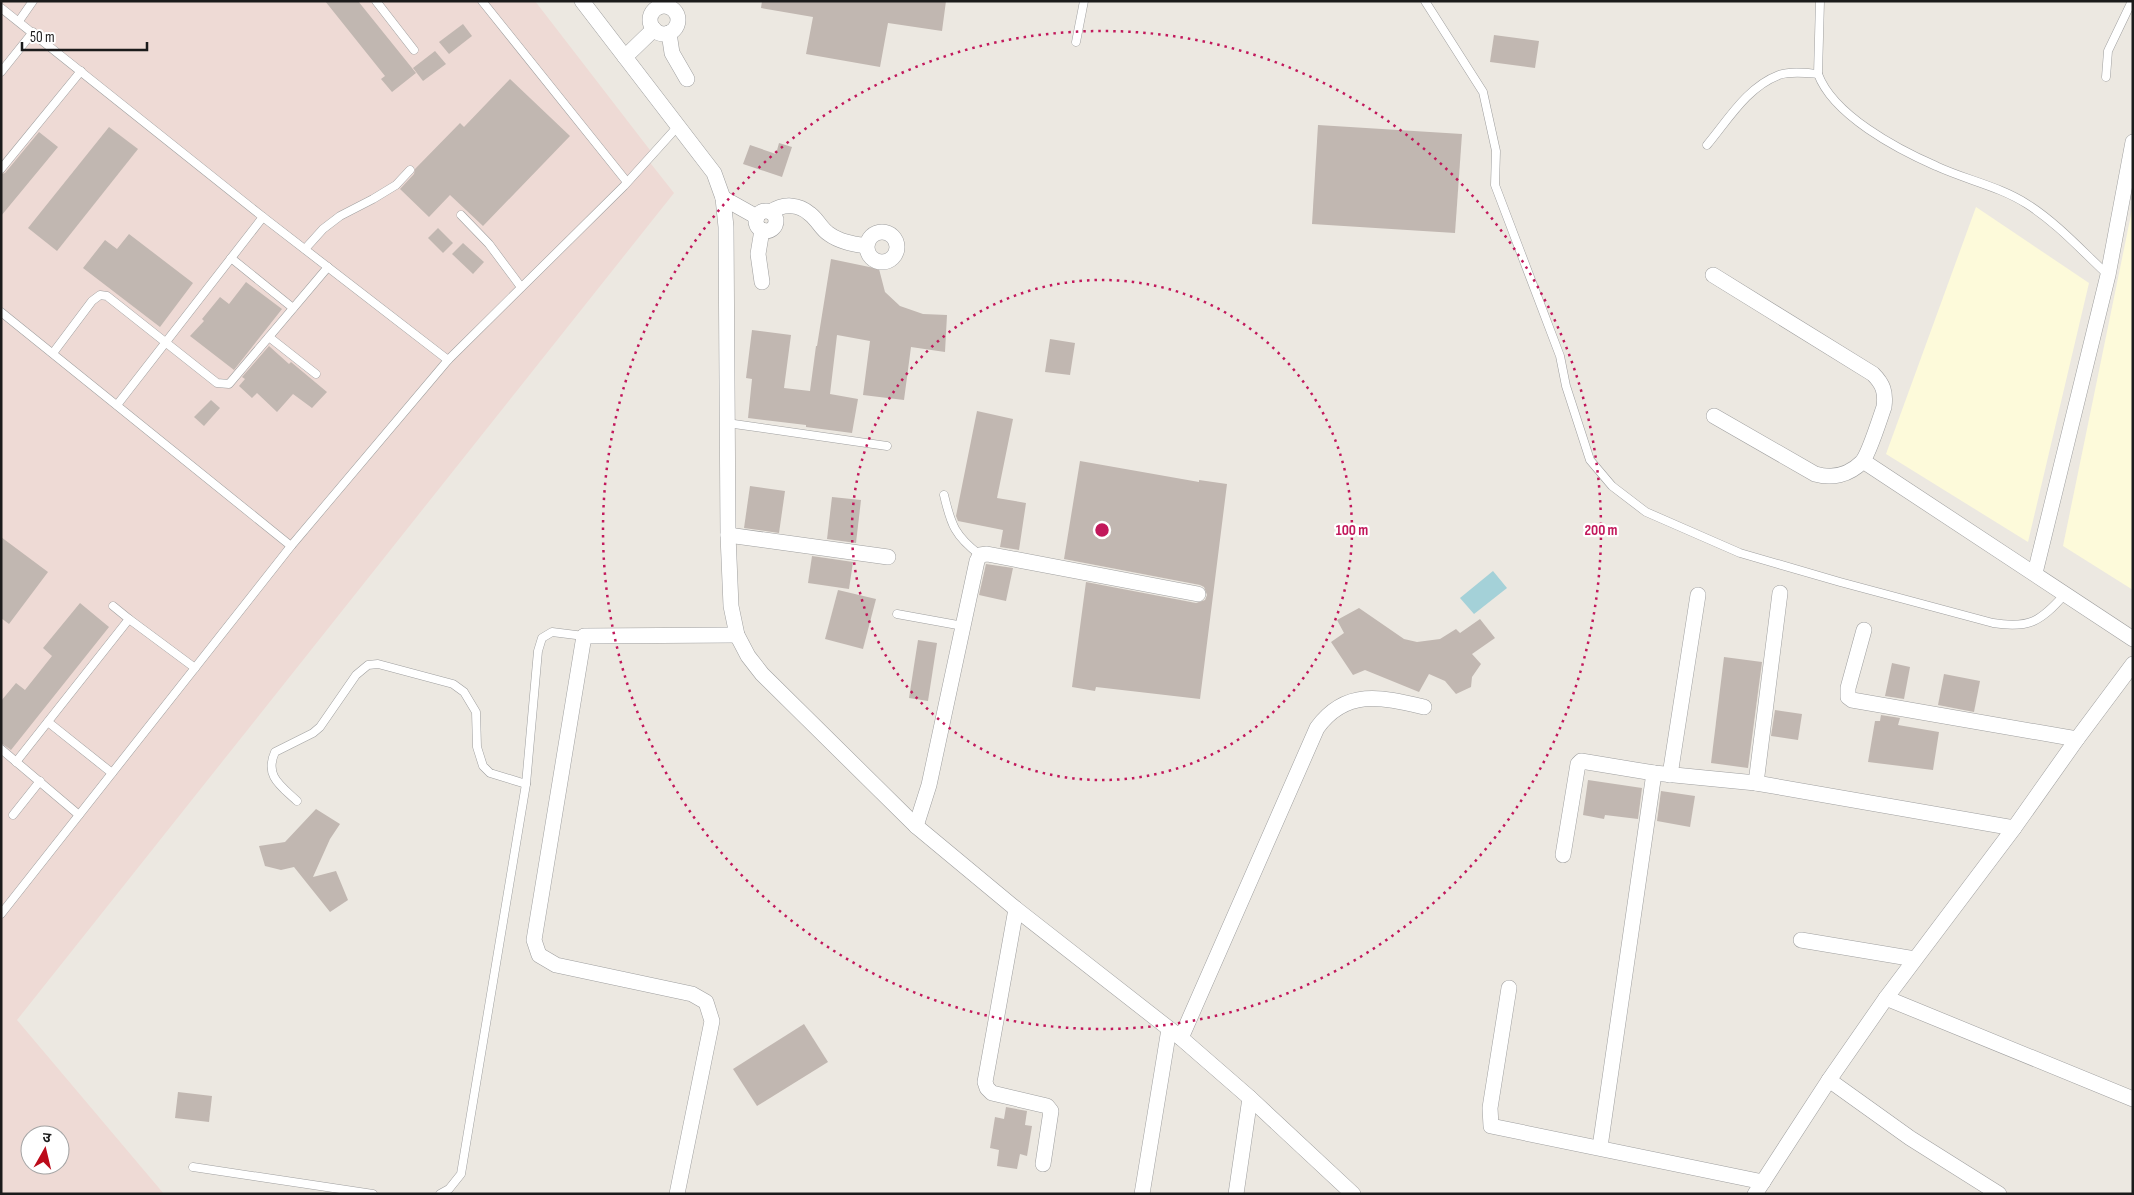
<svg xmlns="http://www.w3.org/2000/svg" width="2134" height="1195" font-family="'Sofia Sans Condensed','Noto Sans Devanagari',sans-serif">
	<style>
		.education { fill: #fdfada }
		.military { fill: #eedad5; fill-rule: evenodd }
		.water { fill: #a4d1d8 }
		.building { fill: #c1b7b1 }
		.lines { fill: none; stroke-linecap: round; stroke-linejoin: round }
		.service-casing { stroke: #9f9f9f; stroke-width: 9 }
		.minor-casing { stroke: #9f9f9f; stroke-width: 16 }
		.service { stroke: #fff; stroke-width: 8 }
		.minor { stroke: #fff; stroke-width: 15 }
		.ring { fill: none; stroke: #c2185b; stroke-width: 2.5; stroke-dasharray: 2.5 5 }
		.centre { fill: #c2185b; stroke: #fff; stroke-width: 2.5 }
		.ring-label { font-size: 15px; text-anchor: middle; font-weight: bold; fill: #c2185b; stroke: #fff; stroke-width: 4.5; stroke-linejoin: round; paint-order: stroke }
	</style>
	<rect width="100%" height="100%" fill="#ece8e1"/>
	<g class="education">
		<polygon points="2133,205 2133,590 2063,546"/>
		<polygon points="1976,207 2089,283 2028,542 1886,454"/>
	</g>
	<path class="military" d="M1 1H535L653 154 648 160 674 193 17 1020 164 1194H1ZM30 1135H60V1165H30Z"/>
	<polygon class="water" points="1493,571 1507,588 1474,614 1460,598"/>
	<g class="building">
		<polygon points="325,1 358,1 416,73 392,92 381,79 385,76"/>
		<polygon points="762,1 946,1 942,31 888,23 880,67 806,54 813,17 761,8"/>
		<polygon points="463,24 472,36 449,54 439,42"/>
		<polygon points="1494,35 1539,41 1535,68 1490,62"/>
		<polygon points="435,51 446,64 423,81 413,68"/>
		<polygon points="510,79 570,136 483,226 450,195 429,217 400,189 414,174 415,169 460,123 464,127"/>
		<polygon points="1318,125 1462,134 1455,233 1312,224"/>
		<polygon points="109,127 138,149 57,251 28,228"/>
		<polygon points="39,132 58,147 1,216 1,174 5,173"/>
		<polygon points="779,143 792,147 782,177 743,164 750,145 776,154"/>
		<polygon points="438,228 453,243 443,253 428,238"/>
		<polygon points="129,234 193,283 160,327 83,268 105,240 117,249"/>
		<polygon points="463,243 484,262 473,274 452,254"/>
		<polygon points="831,259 879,269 885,292 900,306 923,314 947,315 945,352 911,347 904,400 863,395 870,341 837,335 830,394 858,399 852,433 806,427 806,425 748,418 752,379 746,378 752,330 791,335 784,388 810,391 816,346 817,346"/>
		<polygon points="246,282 282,309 234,370 190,336 204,321 202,319 220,297 229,304"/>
		<polygon points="1050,339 1075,343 1070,375 1045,372"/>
		<polygon points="269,346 289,364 291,362 327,392 312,408 293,394 277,412 257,393 252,398 239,386 245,379 242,377"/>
		<polygon points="211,400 220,408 204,426 194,417"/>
		<polygon points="977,411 1013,419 997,498 1026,503 1019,550 1000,547 1003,530 958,521 956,516"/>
		<polygon points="1080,461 1199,482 1199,480 1227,484 1200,699 1096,687 1095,691 1072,687 1086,582 1196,603 1205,600 1207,595 1204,587 1200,585 1064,559"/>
		<polygon points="750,486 785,491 779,533 744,528"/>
		<polygon points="832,497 861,500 856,543 827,539"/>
		<polygon points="1,537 48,572 9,624 1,618"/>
		<polygon points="812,556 853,562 849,589 808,583"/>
		<polygon points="986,564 1013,568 1006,601 979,595"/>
		<polygon points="838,590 876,599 863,649 825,639"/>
		<polygon points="80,603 109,627 11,750 1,743 1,701 16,683 25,690 52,656 43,648"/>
		<polygon points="1359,608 1404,639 1417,642 1440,639 1456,629 1460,633 1480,619 1495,638 1472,654 1481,664 1472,677 1471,687 1456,694 1445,681 1429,674 1419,692 1365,670 1353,675 1331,642 1344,633 1337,620"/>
		<polygon points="918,640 937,643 928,701 909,698"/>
		<polygon points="1724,657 1762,662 1748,768 1711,763"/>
		<polygon points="1892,663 1910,667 1904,699 1885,696"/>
		<polygon points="1944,674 1980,681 1974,712 1938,705"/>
		<polygon points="1775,710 1802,714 1798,740 1771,736"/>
		<polygon points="1881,715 1900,718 1898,725 1939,732 1933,770 1868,762 1875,721 1880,721"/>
		<polygon points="1588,780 1642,788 1638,819 1605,815 1604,819 1583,815"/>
		<polygon points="1661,791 1695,796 1690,827 1657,821"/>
		<polygon points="316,809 340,824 330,839 313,877 336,871 348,900 330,912 294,867 281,870 265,866 259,846 285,842"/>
		<polygon points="804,1024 828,1062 757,1106 733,1069"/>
		<polygon points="178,1092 212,1096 209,1122 175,1118"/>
		<polygon points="1006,1107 1027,1111 1025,1125 1032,1126 1027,1156 1020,1154 1017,1169 997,1166 999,1150 990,1148 995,1117 1004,1119"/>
	</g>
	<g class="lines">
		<defs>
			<g id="service">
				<polyline points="376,1 414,50"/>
				<polyline points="482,1 627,182"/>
				<path d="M1425 1 1483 92 1496 151 1495 185 1560 356 1566 386 1590 460 1612 486 1646 512 1740 553 1840 582 1993 623C2030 629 2041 621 2065 594"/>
				<path d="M1820 1 1818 74C1833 115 1897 149 1936 166 1966 180 1999 186 2027 204 2057 223 2082 251 2108 275"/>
				<polyline points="1,8 263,217 448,360"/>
				<polyline points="19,21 33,1"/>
				<polyline points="1076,42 1084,1"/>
				<polyline points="1,72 33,32"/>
				<polyline points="2106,77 2108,51 2132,1"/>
				<path d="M1707 145C1728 120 1747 87 1779 75 1791 71 1806 73 1818 74"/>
				<polyline points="1,169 81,71"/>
				<polyline points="461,215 489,244 521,287"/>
				<polyline points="305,249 323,229 340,216 373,199 396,185 410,170"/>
				<polyline points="231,258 293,308"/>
				<polyline points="1,312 291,546"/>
				<polyline points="269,337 316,374"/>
				<polyline points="53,353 92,301 100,295 107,296 217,383 229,384 328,267"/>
				<polyline points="117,405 263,217"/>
				<polyline points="727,423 887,446"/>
				<path d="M944 495C951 525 955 536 980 555"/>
				<polyline points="897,614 963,626"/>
				<polyline points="129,619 195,668"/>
				<polyline points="48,722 112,773"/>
				<polyline points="1,749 79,815"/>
				<polyline points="16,762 129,619 113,606"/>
				<path d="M297 801C281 786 264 776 275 752L313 733 320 727 356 675 368 665 378 664 453 684 464 692 476 712 477 747 483 766 490 773 526 784"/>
				<polyline points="13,815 40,781"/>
				<polyline points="1,914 291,546 448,360 624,186 679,125"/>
				<polyline points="193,1167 373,1194"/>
				<polyline points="440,1194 449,1189 461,1174 526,784 538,651 542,638 552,632 584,636"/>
			</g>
			<g id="minor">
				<polyline points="582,1 714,173 723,198 726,227 728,535 731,606 737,635 748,656 762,674 916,826 1016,909 1181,1038 1250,1098 1353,1194"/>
				<circle cx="664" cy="20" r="14"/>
				<polyline points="669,33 672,53 687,79"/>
				<polyline points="625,57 654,29"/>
				<polyline points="723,198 757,217"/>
				<circle cx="766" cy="221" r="10"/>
				<path d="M771 212C783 203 799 204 810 214 818 220 821 229 829 234 840 242 854 244 866 246"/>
				<circle cx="882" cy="247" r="15"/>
				<path d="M1713 275 1873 374C1883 384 1886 392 1884 407 1880 418 1869 454 1862 462 1849 475 1832 479 1815 474L1714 416"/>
				<polyline points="762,282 758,254 762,230"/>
				<polyline points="1863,461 2133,639"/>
				<polyline points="728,535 888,557"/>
				<polyline points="2035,573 2108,275 2133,142"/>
				<polyline points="1864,630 1848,688 1848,697 1852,700 2077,739"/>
				<polyline points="1670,775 1698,595"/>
				<polyline points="1756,783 1780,593"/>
				<polyline points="916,826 929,785 977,561 980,555 987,554 1198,594"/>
				<polyline points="1563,855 1578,764 1581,761 1654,773 1756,783 2014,828"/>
				<polyline points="1016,909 985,1082 987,1088 992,1093 1047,1106 1051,1111 1043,1164"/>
				<polyline points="1801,940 1915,959"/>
				<polyline points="1509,988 1490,1108 1491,1126 1763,1182"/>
				<polyline points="1886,998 2133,1099"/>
				<path d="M1181 1038 1317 728C1346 688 1382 697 1424 707"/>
				<polyline points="1829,1080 1910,1138 1999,1194"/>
				<polyline points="1600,1147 1654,773"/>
				<polyline points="677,1194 712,1021 706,1002 692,994 556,965 539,955 534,940 584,636 737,635"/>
				<polyline points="1142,1194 1169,1029"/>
				<polyline points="1236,1194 1250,1098"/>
				<polyline points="1755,1194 1829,1080 1886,998 2014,828 2077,739 2133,664"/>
			</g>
		</defs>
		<use href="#service" class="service-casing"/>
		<use href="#minor" class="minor-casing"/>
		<use href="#service" class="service"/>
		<use href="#minor" class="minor"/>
	</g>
	<g class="ring">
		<circle cx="1102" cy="530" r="250"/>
		<circle cx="1102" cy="530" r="499"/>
	</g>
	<circle cx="1102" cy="530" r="8" class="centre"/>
	<g class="ring-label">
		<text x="1352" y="535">100 m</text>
		<text x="1601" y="535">200 m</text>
	</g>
	<rect width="2134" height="1195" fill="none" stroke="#1b1b1b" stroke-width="5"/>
	<g transform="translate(45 1150) rotate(8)"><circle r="24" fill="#ffffff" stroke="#a4a4a4"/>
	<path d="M0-4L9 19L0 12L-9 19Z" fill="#bc0b1a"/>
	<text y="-8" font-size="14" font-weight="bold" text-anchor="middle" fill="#1b1b1b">उ</text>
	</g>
	<path d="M22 42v8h125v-8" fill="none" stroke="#1b1b1b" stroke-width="2.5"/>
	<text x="30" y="42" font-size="15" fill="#1b1b1b" stroke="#ffffff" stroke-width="4" paint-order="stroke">50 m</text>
</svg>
